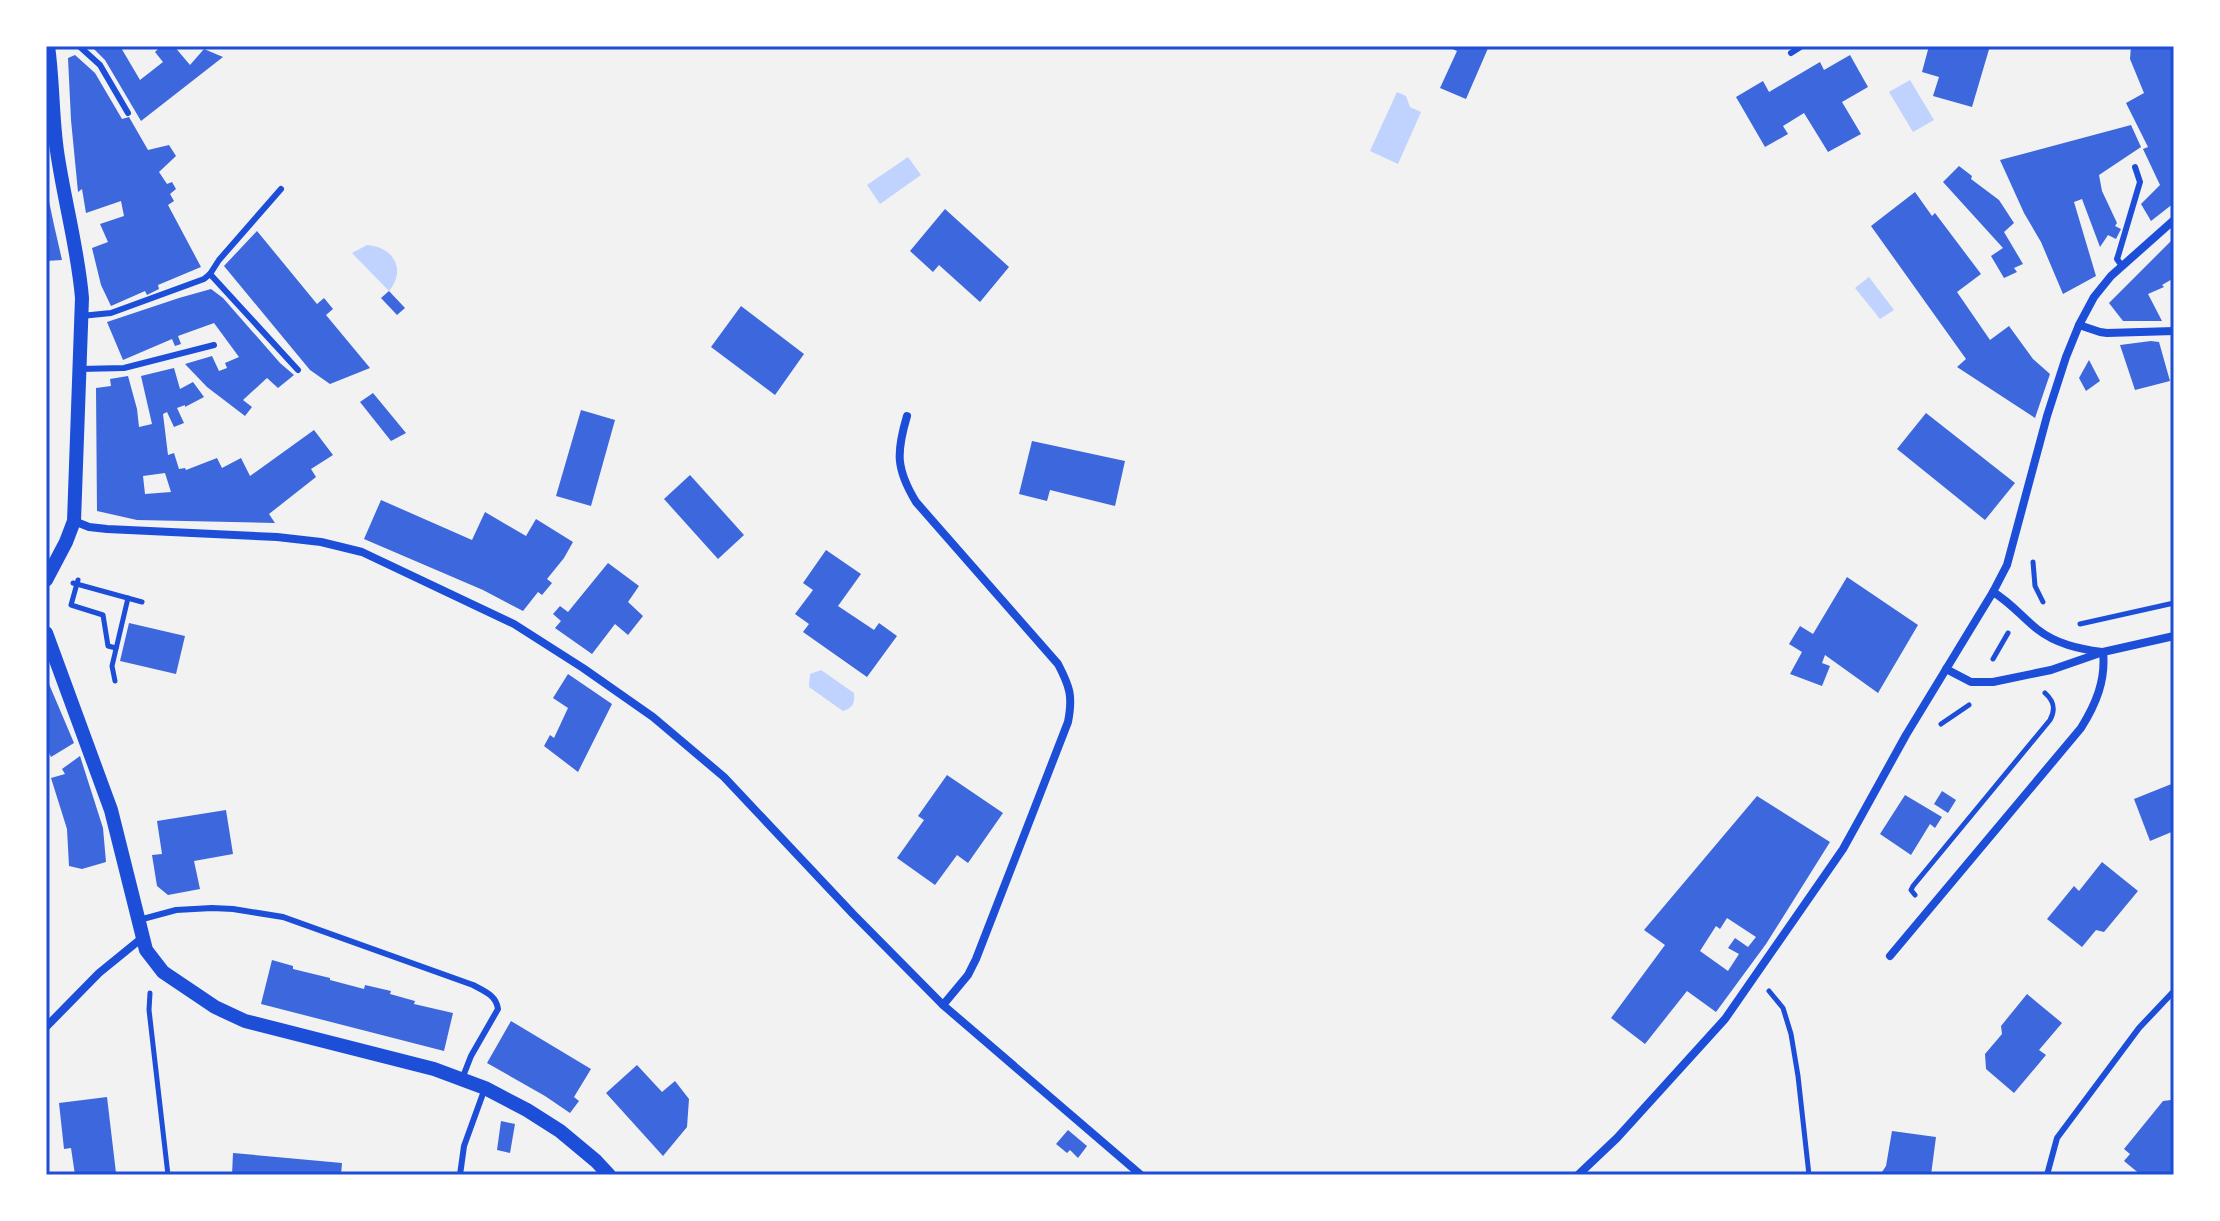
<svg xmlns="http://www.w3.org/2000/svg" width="2220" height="1221" font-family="'Times New Roman',serif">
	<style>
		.water { fill: #bfd3fe }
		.building { fill: #3d67dc; fill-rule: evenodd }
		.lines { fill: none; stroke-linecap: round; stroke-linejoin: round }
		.path { stroke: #1d4ed8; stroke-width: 5 }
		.service { stroke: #1d4ed8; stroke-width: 6 }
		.minor { stroke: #1d4ed8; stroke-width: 8 }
		.tertiary { stroke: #1d4ed8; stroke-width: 14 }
		.neatline { fill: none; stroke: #1d4ed8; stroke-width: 3 }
	</style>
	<rect width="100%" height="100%" fill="#f2f2f2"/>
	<g class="water">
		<polygon points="1910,80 1934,120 1913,132 1889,92"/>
		<polygon points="1397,92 1406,96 1410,107 1421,112 1398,164 1370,151"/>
		<polygon points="908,157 921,175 880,204 867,185"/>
		<path d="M367 245C393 247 407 269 389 291L352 253Z"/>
		<polygon points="1869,277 1894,310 1880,319 1855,288"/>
		<path d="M821 670 854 693C855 703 853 708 843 711L809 687 810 674Z"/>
	</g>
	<g class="building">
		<polygon points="91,46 120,46 140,80 163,62 155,52 161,46 174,46 190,65 204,49 223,57 141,121 105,60"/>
		<polygon points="1446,46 1489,46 1466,99 1440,88 1457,51"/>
		<polygon points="1929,46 1990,46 1972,107 1933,96 1939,77 1922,72"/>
		<polygon points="2131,46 2174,46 2174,203 2151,221 2141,204 2160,185 2143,149 2148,147 2126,103 2144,93 2130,59"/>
		<polygon points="75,55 95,73 122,119 129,117 148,150 169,145 176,156 159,172 167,184 172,182 176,189 170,194 174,201 168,205 201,267 158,285 159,289 147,295 145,291 111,306 101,285 92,248 108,242 100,224 124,216 121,201 86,213 82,189 78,192 71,120 68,58"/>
		<polygon points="1850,55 1868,87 1842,102 1861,134 1828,152 1804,113 1783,126 1788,134 1765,147 1736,97 1763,81 1769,92 1820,62 1824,70"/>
		<polygon points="2131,125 2141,147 2099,175 2102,191 2117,223 2115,226 2121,229 2116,239 2108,235 2100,247 2082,199 2074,202 2096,276 2063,294 2041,242 2024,213 2000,160"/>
		<polygon points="1959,166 1972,176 1971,179 1999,200 2014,223 2004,232 2023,264 2014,268 2017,272 2004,278 1991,256 2003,248 1943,182"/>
		<polygon points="47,192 54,225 62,260 46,261"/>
		<polygon points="1915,192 1932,216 1935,213 1981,274 1957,292 1990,340 2009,326 2033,359 2050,374 2035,418 1957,367 1966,359 1871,226"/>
		<polygon points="945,209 1009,267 980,302 939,265 933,272 910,251"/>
		<polygon points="257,231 317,304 324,298 333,309 326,315 370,368 330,384 310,370 224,266"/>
		<polygon points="2174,238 2174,278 2162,285 2164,287 2148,294 2162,321 2123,321 2109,303"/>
		<polygon points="211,289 223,298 280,363 294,375 278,388 267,378 243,400 252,407 245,416 207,387 185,364 212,356 219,371 227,368 225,363 239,357 214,323 178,336 181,344 175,346 172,339 123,360 107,322 179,298"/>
		<polygon points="389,291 405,308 397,315 381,298"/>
		<polygon points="741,306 804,354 775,395 711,347"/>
		<polygon points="2151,341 2159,342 2170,381 2135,390 2120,345"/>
		<polygon points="2089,360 2100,381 2086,391 2079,378"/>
		<path d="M174 368 180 389 193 382 204 397 185 407V405L177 408 184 423 174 427 167 412 163 414 168 455 174 453 179 469 185 468 186 470 217 458 222 468 241 458 250 476 314 430 333 455 311 469 316 477 269 514 275 523 137 520 97 511 96 388 111 386 110 379 128 376 137 409 139 427 152 424 141 376ZM165 473 171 492 145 494 143 476Z"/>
		<polygon points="373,393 406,433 391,441 360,402"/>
		<polygon points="581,410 615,420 591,506 556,496"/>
		<polygon points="1926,413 2015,483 1985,520 1897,449"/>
		<polygon points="1032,441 1125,461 1115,506 1050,490 1047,501 1019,494"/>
		<polygon points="690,475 744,535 718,559 664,499"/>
		<polygon points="381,500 472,540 485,512 526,536 536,519 573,542 564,558 547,579 552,583 542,595 538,592 523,611 483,590 364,539"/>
		<polygon points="826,550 861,574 838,606 874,630 879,623 897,636 867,677 803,632 809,624 795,614 813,590 803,583"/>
		<polygon points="608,563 639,586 628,602 643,616 628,635 615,624 592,654 555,628 561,621 553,614 560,606 568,612"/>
		<polygon points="1847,577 1918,625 1878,693 1825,655 1822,663 1830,666 1822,686 1790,674 1802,652 1789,644 1800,626 1813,634"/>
		<polygon points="129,623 185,636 176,674 120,661"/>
		<polygon points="568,674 612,704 578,772 544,746 550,735 554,738 568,708 553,698"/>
		<polygon points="46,677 74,743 51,757 46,747"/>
		<polygon points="80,756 103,828 106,862 82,869 69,866 67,829 51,778 65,774 62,769"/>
		<polygon points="947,775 1003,813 968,863 957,855 935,885 897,858 924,820 918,816"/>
		<polygon points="2174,783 2174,831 2150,841 2134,799"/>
		<polygon points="1942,791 1956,800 1948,813 1934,804"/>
		<polygon points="1905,795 1942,817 1935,828 1930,824 1911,855 1880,834"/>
		<path d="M1757 796 1830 842 1766 944 1716 1012 1687 991 1645 1044 1611 1018 1665 945 1644 930ZM1727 918 1756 937 1748 947 1735 938 1728 948 1739 954 1728 971 1700 951 1716 926 1720 929Z"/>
		<polygon points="226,810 233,854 194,861 200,889 168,895 157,886 152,855 162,854 157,821"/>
		<polygon points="2102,862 2138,891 2104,932 2096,930 2082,947 2047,919 2074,886 2079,891"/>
		<polygon points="272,960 293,966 293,969 330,978 330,980 364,989 365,985 391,991 390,994 415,1001 414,1004 453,1013 444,1051 261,1004"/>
		<polygon points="2027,994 2062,1023 2039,1050 2046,1055 2014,1093 1986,1069 1985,1054 2002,1034 2001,1026"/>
		<polygon points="511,1021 591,1069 574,1097 579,1101 570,1113 545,1096 487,1063"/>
		<polygon points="637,1065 662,1092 675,1081 689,1099 687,1127 663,1156 606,1093"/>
		<polygon points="107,1097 116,1173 112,1175 75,1175 71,1148 64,1149 59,1103"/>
		<polygon points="2171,1100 2174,1103 2174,1175 2141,1175 2124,1161 2130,1154 2124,1149 2163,1101"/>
		<polygon points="501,1121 515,1124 510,1153 497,1150"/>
		<polygon points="1068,1130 1087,1146 1078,1158 1070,1150 1067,1153 1056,1144"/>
		<polygon points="1892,1131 1936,1137 1931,1175 1880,1175 1886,1166"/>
		<polygon points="233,1153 342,1163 341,1175 232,1175"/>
	</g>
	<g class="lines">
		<g class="path">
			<polyline points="2033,562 2035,586 2043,602"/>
			<polyline points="78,580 71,605 103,615 108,646 116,648"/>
			<polyline points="73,583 142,602"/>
			<polyline points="2080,624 2174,603"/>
			<polyline points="1993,659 2008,633"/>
			<polyline points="115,681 112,666 128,598"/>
			<polyline points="1941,724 1969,705"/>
			<path d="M1915 895 1911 890 1913 886 2050 720C2056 709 2054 701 2045 693"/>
			<polyline points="1769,991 1783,1008 1791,1034 1798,1076 1809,1175"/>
			<polyline points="150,993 149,1010 168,1175"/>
		</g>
		<g class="service">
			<polyline points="79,46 100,65 128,113"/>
			<polyline points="1791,53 1802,46"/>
			<polyline points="2122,266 2117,259 2118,256 2140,182 2135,167"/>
			<polyline points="210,274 298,370"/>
			<polyline points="81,316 111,313 204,279 210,274 219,260 281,189"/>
			<polyline points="80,369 124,368 214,345"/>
			<path d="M139 920 176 910 212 908 233 909 283 917 473 985C484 991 496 995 498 1009L471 1056 462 1079"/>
			<polyline points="460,1175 464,1146 485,1088"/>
			<polyline points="2047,1175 2057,1138 2139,1028 2174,991"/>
		</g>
		<g class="minor">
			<polyline points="2079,325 2100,332 2107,333 2174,331"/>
			<path d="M907 416C896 453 896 469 916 502L1058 664C1070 687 1073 696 1068 722L976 959 968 975 943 1005"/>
			<polyline points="74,521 89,527 107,529 277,537 321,542 362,552 514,624 583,668 653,717 724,777 853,914 943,1005 1141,1175"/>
			<path d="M1993 592C2010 602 2022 617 2037 629 2056 644 2079 649 2102 652"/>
			<polyline points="1946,669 1971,682 1993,682 2051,670 2103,652 2174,636"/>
			<path d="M1890 956 2081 728C2096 704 2106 680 2103 652"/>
			<polyline points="46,1027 99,973 142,938"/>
			<polyline points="1578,1175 1617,1138 1725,1019 1843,849 1906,735 1993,592 2007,565 2047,416 2066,357 2079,325 2094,297 2111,276 2174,220"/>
		</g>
		<g class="tertiary">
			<path d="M46 580 66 542 74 521 82 298C78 249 64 200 57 151 52 116 53 81 48 46"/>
			<polyline points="46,633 111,810 146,950 163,972 215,1007 245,1021 434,1069 485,1088 527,1110 560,1131 596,1161 609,1175"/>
		</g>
	</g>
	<rect width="2220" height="1221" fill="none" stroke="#ffffff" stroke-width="96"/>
	<rect x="48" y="48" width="2124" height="1125" class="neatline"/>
</svg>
